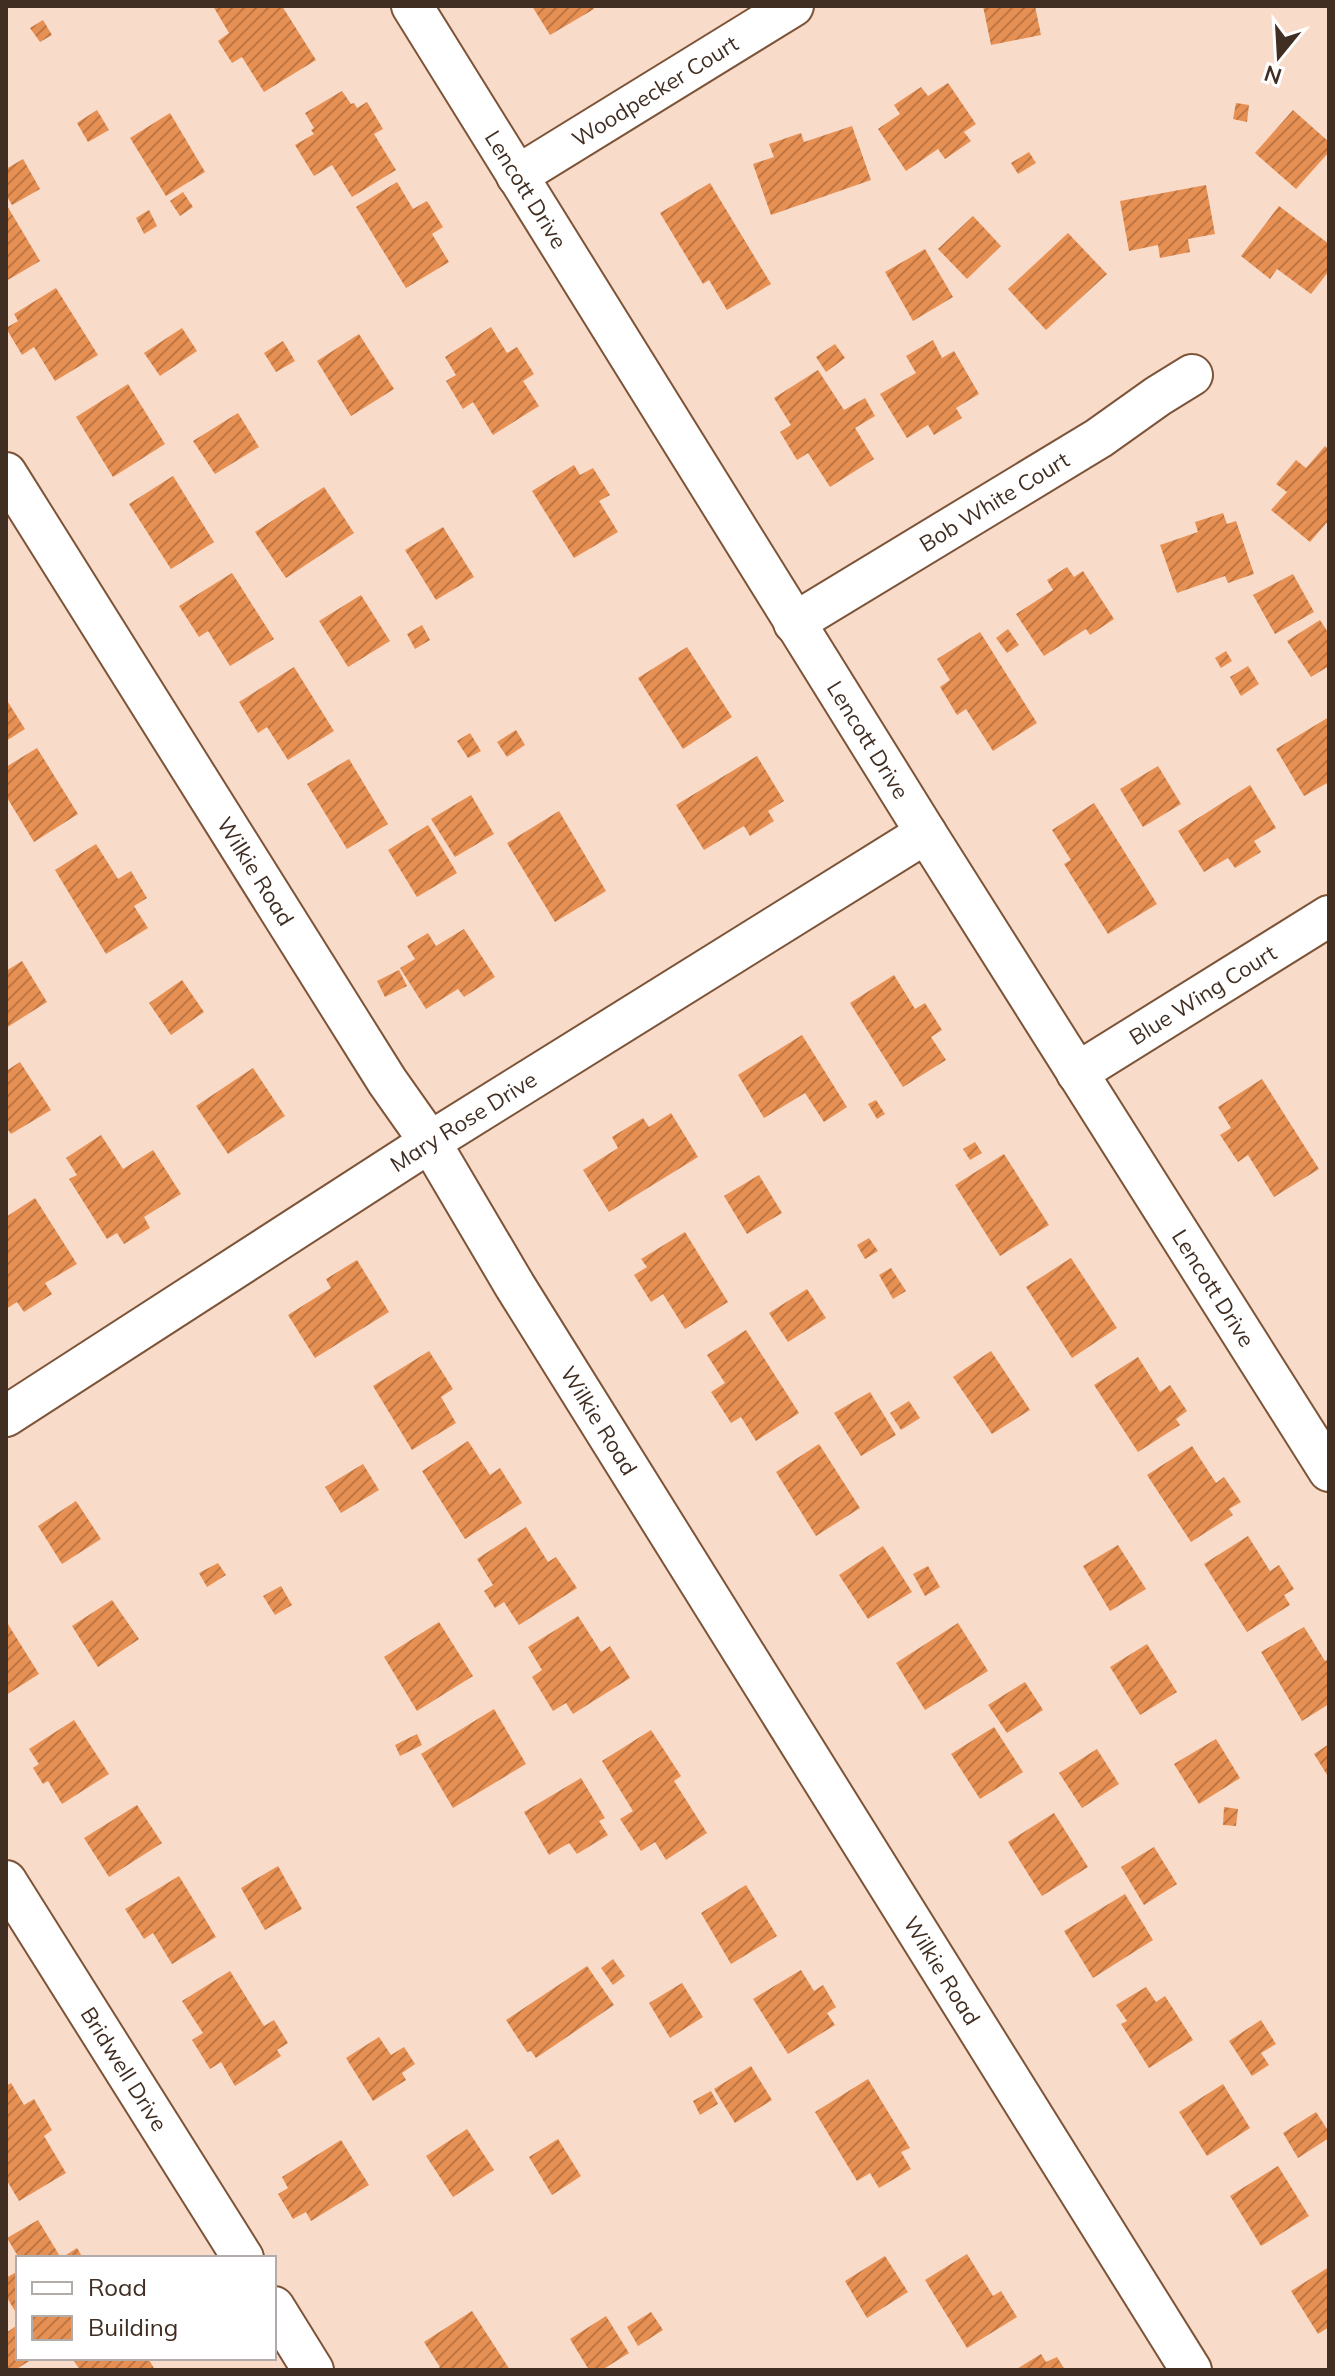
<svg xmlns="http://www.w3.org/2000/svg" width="1335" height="2376" font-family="Mulish,sans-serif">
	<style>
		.building { fill: url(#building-hatch) }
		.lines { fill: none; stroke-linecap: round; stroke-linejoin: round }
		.street-casing { stroke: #7d5438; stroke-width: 44 }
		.street { stroke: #fff; stroke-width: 40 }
		.labels { text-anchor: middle; stroke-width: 7; stroke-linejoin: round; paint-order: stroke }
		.street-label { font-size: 22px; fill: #412e22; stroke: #fff }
	</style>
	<defs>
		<pattern id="building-hatch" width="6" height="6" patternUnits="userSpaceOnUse" patternTransform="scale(2)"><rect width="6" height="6" fill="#e79053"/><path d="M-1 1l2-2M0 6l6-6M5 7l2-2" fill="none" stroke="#bd7644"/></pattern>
	</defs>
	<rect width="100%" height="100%" fill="#f9dbc9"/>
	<g class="building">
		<polygon points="213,6 282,6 316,60 264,92 242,57 232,63 218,41 229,33"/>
		<polygon points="532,6 592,6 594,9 550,35"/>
		<polygon points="983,6 1035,6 1041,35 991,45"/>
		<polygon points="43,20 52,35 40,42 30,28"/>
		<polygon points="948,83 976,124 964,132 971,141 945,159 938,149 906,171 878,129 900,114 894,105 921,87 928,96"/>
		<polygon points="342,91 351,104 354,103 357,108 367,102 383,129 374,134 396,170 352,197 332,165 314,176 295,145 314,134 311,130 314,128 305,113"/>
		<polygon points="1236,103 1249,105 1247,122 1233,119"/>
		<polygon points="97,110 109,130 88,142 77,123"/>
		<polygon points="1293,110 1329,142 1329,152 1296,189 1255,153"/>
		<polygon points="170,113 205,172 166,196 130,138"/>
		<polygon points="852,126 871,180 771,215 753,164 774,157 769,144 801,133 804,142"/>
		<polygon points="1029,152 1036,163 1018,174 1011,163"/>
		<polygon points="23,159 40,189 12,205 6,195 6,169"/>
		<polygon points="397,182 413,209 427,201 443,227 432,234 449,262 406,288 356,207"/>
		<polygon points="710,183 771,284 727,310 709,280 703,284 660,213"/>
		<polygon points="1206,185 1215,234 1188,239 1190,252 1160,258 1158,245 1129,251 1120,201"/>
		<polygon points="183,192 193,207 180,216 170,201"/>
		<polygon points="6,204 40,261 6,281"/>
		<polygon points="1279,206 1329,244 1329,271 1311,294 1277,269 1270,279 1241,256"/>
		<polygon points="149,210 157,226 144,234 136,218"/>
		<polygon points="973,216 1001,246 967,279 938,249"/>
		<polygon points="1068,233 1107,274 1046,330 1008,289"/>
		<polygon points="925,249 953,297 913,321 885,272"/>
		<polygon points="56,288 98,355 55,381 34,347 22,355 6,328 18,321 14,314"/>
		<polygon points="491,327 507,353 517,347 534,374 523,381 539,406 493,435 473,402 463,409 446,381 456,375 445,357"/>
		<polygon points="182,328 197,351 160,376 144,353"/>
		<polygon points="359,334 394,389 351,416 317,361"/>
		<polygon points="933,340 942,358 954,351 979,394 956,408 962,418 934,435 928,425 907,438 880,394 916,373 906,356"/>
		<polygon points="283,341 295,361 276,372 264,353"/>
		<polygon points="835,344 845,358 826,372 816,357"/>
		<polygon points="818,370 844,410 865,398 875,416 855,428 874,459 830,487 808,453 797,460 780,432 791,425 774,398"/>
		<polygon points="128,384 165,444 113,477 76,417"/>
		<polygon points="238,413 259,447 215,474 193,441"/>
		<polygon points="1325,446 1329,450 1329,520 1310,542 1271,510 1287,492 1276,484 1296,460 1306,468"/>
		<polygon points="574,465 580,475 593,468 610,495 599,501 618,532 574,558 532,491"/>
		<polygon points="173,476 214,542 171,569 129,504"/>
		<polygon points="324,487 354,533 286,578 255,532"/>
		<polygon points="1223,513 1227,524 1236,521 1254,574 1228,583 1225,576 1177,593 1160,545 1198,532 1195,522"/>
		<polygon points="443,527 474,577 436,600 405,550"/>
		<polygon points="1067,567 1074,577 1083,571 1114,619 1090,635 1086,629 1044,656 1016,614 1053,590 1047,580"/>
		<polygon points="232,573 274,639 230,666 208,631 199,637 179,606"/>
		<polygon points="1293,574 1314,612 1275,634 1253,595"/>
		<polygon points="361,595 390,641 348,667 319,621"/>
		<polygon points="1320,620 1329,634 1329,666 1311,677 1287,641"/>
		<polygon points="422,625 430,640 415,649 407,634"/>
		<polygon points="1008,629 1019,645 1007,653 996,638"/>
		<polygon points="980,632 1037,723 993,751 966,709 957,715 940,687 950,680 937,659"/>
		<polygon points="687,647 732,717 683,749 638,678"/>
		<polygon points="1226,651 1232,661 1221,668 1215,658"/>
		<polygon points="1248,666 1259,684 1241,696 1230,677"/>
		<polygon points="294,667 334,731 288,760 267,727 258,733 239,702"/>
		<polygon points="6,699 25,729 6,741"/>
		<polygon points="1329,717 1329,782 1304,796 1276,749"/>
		<polygon points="516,730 525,745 507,757 497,742"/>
		<polygon points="470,733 481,751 468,758 457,741"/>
		<polygon points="37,748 78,814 34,842 6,796 6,767"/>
		<polygon points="757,756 784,801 768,811 774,821 750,836 744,826 704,850 676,805"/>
		<polygon points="349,759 388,824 347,849 307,784"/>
		<polygon points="1158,766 1181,804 1143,827 1120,789"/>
		<polygon points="1250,785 1276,828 1254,841 1261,852 1235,868 1228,858 1204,872 1178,831"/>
		<polygon points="471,795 494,834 455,857 431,819"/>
		<polygon points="1094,803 1157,904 1108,934 1064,864 1071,860 1052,830"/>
		<polygon points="559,811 606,891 555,922 507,843"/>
		<polygon points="428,825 457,873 417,897 388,850"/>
		<polygon points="96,844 118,879 131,871 147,898 134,906 148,928 106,954 55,870"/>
		<polygon points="464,929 495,977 464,997 458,989 426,1009 400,968 415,959 407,946 428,933 436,946"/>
		<polygon points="22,961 47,1002 6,1028 6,971"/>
		<polygon points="399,970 407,986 385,997 377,981"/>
		<polygon points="894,975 915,1009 925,1003 942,1030 931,1037 946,1060 903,1087 850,1003"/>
		<polygon points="182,980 204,1012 171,1035 149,1003"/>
		<polygon points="802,1035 847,1107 824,1122 805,1093 764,1118 738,1075"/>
		<polygon points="20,1062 51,1110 11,1134 6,1127 6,1071"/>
		<polygon points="253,1068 285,1116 228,1154 196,1106"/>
		<polygon points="1262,1079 1319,1169 1274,1197 1248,1155 1238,1162 1220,1135 1231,1128 1218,1107"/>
		<polygon points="876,1100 885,1114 877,1119 868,1104"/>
		<polygon points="671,1113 698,1157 609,1212 583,1170 618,1148 612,1137 643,1118 649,1127"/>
		<polygon points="101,1135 123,1169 153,1150 181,1194 144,1217 150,1228 124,1244 117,1233 107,1239 69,1179 77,1175 66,1158"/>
		<polygon points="975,1142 982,1153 970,1160 963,1149"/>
		<polygon points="1004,1154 1049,1225 1000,1256 955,1185"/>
		<polygon points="759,1175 782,1213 747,1234 724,1196"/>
		<polygon points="35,1198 77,1264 45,1283 52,1294 24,1312 17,1302 6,1309 6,1217"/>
		<polygon points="685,1232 728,1302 685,1329 663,1294 651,1302 634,1275 647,1267 641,1259"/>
		<polygon points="869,1238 878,1251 865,1259 857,1245"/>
		<polygon points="1071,1258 1117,1328 1072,1358 1026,1287"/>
		<polygon points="357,1260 389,1312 315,1358 288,1315 331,1288 326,1279"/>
		<polygon points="891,1268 906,1291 893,1299 879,1275"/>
		<polygon points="807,1289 826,1318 788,1342 769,1313"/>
		<polygon points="746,1330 799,1413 756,1441 741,1417 731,1423 711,1392 725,1383 707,1355"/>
		<polygon points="429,1351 453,1389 441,1397 456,1423 412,1450 373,1386"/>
		<polygon points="991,1351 1030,1410 992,1434 953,1377"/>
		<polygon points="1138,1357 1160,1392 1170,1385 1187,1411 1176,1419 1180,1425 1138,1452 1094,1385"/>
		<polygon points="870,1392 896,1435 861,1456 834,1413"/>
		<polygon points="909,1401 920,1418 901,1430 890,1413"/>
		<polygon points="468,1441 490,1475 500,1468 522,1503 465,1539 422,1471"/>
		<polygon points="819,1444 860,1508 816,1536 776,1472"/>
		<polygon points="1192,1446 1216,1483 1224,1477 1241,1502 1229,1509 1233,1515 1191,1542 1147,1475"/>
		<polygon points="363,1464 379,1490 341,1513 325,1487"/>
		<polygon points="76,1501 101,1539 62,1564 38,1526"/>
		<polygon points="526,1527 548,1562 556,1557 577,1588 519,1625 504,1602 495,1608 484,1591 493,1585 477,1559"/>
		<polygon points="1248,1536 1270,1571 1279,1565 1294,1589 1284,1595 1290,1605 1247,1632 1204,1564"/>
		<polygon points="1118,1545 1146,1589 1110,1611 1083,1566"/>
		<polygon points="883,1546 912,1592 868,1619 839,1575"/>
		<polygon points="218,1563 226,1575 207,1587 199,1573"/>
		<polygon points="928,1566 940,1587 925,1596 913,1574"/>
		<polygon points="281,1586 292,1605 275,1615 263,1596"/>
		<polygon points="112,1600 139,1639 98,1667 72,1626"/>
		<polygon points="578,1616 601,1652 610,1646 630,1678 573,1714 566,1703 553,1711 532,1677 542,1670 528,1647"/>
		<polygon points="6,1621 39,1674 6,1695"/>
		<polygon points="439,1622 473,1676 417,1711 384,1657"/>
		<polygon points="958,1623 988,1671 925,1710 896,1663"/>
		<polygon points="1304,1627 1325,1661 1329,1659 1329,1704 1302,1721 1261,1652"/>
		<polygon points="1147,1644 1177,1692 1140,1715 1110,1667"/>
		<polygon points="1025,1682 1043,1710 1007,1733 988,1705"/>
		<polygon points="494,1709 526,1764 453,1808 421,1754"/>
		<polygon points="74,1720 109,1774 62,1804 48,1781 43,1784 33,1768 39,1764 29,1749"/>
		<polygon points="994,1727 1023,1772 980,1799 951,1754"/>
		<polygon points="651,1730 681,1776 674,1781 707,1833 666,1860 655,1842 641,1851 620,1819 633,1811 602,1761"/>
		<polygon points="417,1734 422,1745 400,1756 395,1745"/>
		<polygon points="1216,1739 1240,1778 1199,1804 1174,1764"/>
		<polygon points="1329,1744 1329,1778 1314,1754"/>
		<polygon points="1097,1749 1119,1784 1082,1808 1059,1773"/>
		<polygon points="581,1778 605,1818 599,1821 608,1835 577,1854 569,1843 549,1855 524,1812"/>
		<polygon points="137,1805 162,1843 109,1877 84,1838"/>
		<polygon points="1224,1807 1238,1809 1236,1826 1223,1825"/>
		<polygon points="1054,1813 1088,1867 1042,1896 1008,1842"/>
		<polygon points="1154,1847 1177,1884 1144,1905 1121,1867"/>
		<polygon points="278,1866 302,1909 265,1930 241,1888"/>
		<polygon points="179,1876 216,1937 172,1964 153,1933 144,1939 125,1909"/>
		<polygon points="746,1885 777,1936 731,1964 701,1913"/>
		<polygon points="1125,1894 1153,1940 1093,1978 1064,1931"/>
		<polygon points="613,1959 625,1976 613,1985 601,1968"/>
		<polygon points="587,1966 614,2005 536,2058 531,2051 527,2052 506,2020"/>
		<polygon points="801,1970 814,1991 823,1985 836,2007 827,2013 835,2025 788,2054 753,1999"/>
		<polygon points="230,1971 264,2026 274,2020 288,2043 277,2050 281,2056 235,2086 221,2062 210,2069 192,2040 203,2033 182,2001"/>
		<polygon points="682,1983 703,2017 670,2038 649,2003"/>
		<polygon points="1146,1987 1156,2002 1165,1996 1193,2040 1149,2068 1121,2024 1127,2021 1116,2005"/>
		<polygon points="1261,2020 1276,2044 1261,2053 1269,2065 1252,2076 1229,2041"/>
		<polygon points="379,2037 391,2055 404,2047 415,2064 402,2073 406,2080 373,2101 346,2058"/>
		<polygon points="751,2066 772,2100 735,2123 714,2089"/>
		<polygon points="868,2079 910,2148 901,2152 911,2169 879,2188 870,2173 857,2181 815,2112"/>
		<polygon points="11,2083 24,2105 34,2099 52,2130 44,2136 66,2173 19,2201 6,2179 6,2086"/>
		<polygon points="1223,2084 1250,2128 1207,2156 1179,2112"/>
		<polygon points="711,2091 718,2104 700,2115 693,2101"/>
		<polygon points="1316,2112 1329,2132 1329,2138 1298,2158 1283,2133"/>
		<polygon points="467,2129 494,2170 453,2197 426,2156"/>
		<polygon points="558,2139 581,2176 552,2195 529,2157"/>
		<polygon points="341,2140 369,2185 311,2221 306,2212 293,2219 278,2194 288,2188 282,2177"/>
		<polygon points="1278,2166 1309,2216 1261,2246 1230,2196"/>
		<polygon points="38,2220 61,2258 77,2248 83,2258 19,2258 7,2238"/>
		<polygon points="967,2254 993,2296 1001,2291 1017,2317 967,2348 925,2280"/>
		<polygon points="885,2256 908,2292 867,2318 845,2281"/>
		<polygon points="1329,2267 1329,2327 1318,2334 1291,2291"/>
		<polygon points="18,2271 18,2316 6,2296 6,2278"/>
		<polygon points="472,2311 510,2370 436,2370 440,2367 424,2342"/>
		<polygon points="651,2312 663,2330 638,2346 627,2327"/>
		<polygon points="606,2316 629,2353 602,2370 589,2370 570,2339"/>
		<polygon points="16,2326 18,2358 34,2358 15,2370 6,2370 6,2333"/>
		<polygon points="1041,2354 1046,2362 1057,2357 1065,2370 1015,2370"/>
		<polygon points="72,2358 148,2358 155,2370 80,2370"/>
	</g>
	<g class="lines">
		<defs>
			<g id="street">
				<path id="s1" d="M412 6 926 833 1329 1471"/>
				<path id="s2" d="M517 176 793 6"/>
				<path id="s3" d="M6 473 387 1081 430 1142 515 1286 1191 2370"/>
				<path id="s4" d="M794 623 1099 438 1158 396 1192 375"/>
				<path id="s5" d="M1077 1073 1329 916"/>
				<path id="s6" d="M6 1416 430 1142 926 833"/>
				<path id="s7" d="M6 1881 243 2258"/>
				<polyline points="274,2307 313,2370"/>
			</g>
		</defs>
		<use href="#street" class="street-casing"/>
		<use href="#street" class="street"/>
	</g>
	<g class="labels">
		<g class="street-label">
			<text dy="8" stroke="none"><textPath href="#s2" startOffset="162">Woodpecker Court</textPath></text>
			<text dy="8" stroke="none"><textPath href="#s1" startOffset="216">Lencott Drive</textPath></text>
			<text dy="8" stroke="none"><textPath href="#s4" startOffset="234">Bob White Court</textPath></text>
			<text dy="8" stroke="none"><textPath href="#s1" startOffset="864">Lencott Drive</textPath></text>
			<text dy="8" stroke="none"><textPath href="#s3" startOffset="470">Wilkie Road</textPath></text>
			<text dy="8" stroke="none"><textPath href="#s5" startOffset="148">Blue Wing Court</textPath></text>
			<text dy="8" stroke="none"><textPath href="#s6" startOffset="544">Mary Rose Drive</textPath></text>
			<text dy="8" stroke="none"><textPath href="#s1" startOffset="1512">Lencott Drive</textPath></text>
			<text dy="8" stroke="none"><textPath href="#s3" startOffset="1118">Wilkie Road</textPath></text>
			<text dy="8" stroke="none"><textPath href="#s3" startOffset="1766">Wilkie Road</textPath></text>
			<text dy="8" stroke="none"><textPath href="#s7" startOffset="222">Bridwell Drive</textPath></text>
		</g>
	</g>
	<rect width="1335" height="2376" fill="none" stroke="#412e22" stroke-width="16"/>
	<rect x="16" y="2256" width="260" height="104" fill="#ffffff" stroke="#b3aba7" stroke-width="2"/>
	<rect x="32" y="2282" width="40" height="12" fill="#ffffff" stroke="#b3aba7" stroke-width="2"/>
	<text x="88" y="2296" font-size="24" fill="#412e22">Road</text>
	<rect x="32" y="2316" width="40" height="24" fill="url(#building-hatch)" stroke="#b3aba7" stroke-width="2"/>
	<text x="88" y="2336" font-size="24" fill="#412e22">Building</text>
	<g transform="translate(1279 56) rotate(198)" stroke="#ffffff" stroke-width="6" paint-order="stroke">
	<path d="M0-6L14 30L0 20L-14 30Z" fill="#412e22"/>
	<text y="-12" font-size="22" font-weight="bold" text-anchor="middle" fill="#412e22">N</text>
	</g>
</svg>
